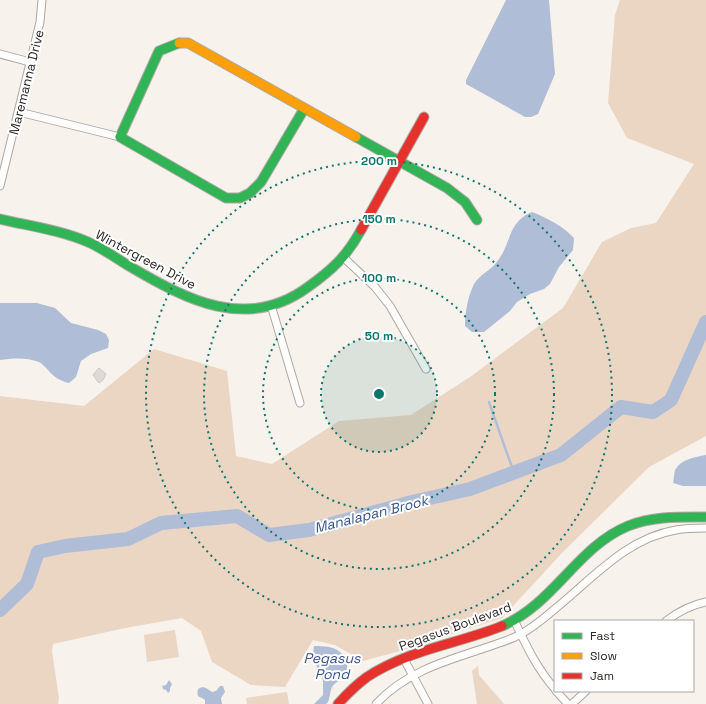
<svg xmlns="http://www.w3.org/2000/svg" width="706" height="704" font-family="'Space Grotesk',sans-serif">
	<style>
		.green { fill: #ebd5c3 }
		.water { fill: #b0bdd7 }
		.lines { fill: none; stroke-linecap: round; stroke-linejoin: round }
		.stream { stroke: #b0bdd7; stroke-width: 2.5 }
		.river { stroke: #b0bdd7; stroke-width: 14 }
		.building { fill: #e0dad6; stroke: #cbc7c2 }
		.street-casing { stroke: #aca7a2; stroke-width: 9 }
		.fast-casing { stroke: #aca7a2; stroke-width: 11 }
		.slow-casing { stroke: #aca7a2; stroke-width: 11 }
		.jam-casing { stroke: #aca7a2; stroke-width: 11 }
		.street { stroke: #fefdfc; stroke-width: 7 }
		.fast { stroke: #30b455; stroke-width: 9 }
		.slow { stroke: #ff9f0a; stroke-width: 9 }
		.jam { stroke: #e5322d; stroke-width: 9 }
		.ring { fill: none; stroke: #0f766e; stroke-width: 2; stroke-dasharray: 2 4 }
		.labels { text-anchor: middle; stroke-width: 4; stroke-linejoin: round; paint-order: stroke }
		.street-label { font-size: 13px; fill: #292421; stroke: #fff }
		.water-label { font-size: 14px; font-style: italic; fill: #375287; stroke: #fff }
		.centre { fill: #0f766e; stroke: #fff; stroke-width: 2 }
		.ring-label { font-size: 12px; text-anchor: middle; font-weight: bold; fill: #0f766e; stroke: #fff; stroke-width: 4; stroke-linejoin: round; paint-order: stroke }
	</style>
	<rect width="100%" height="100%" fill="#f8f2ec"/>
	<g class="green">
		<polygon points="620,0 706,0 706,436 649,467 561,554 502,618 400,651 363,661 335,645 313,640 285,687 251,685 212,662 201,631 182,618 125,628 53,644 52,651 59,698 58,704 0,704 0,396 84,406 154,349 227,371 236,456 272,464 339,421 411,415 470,377 563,308 602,242 631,228 656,223 694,164 627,138 608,103 615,15"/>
		<polygon points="175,630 179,657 147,662 144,635"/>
		<polygon points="478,666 479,675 504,704 477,704 472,671"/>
		<polygon points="287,692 289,704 247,704 246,698"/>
	</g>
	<g class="water">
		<polygon points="506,0 549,0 555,74 538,114 531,117 525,117 466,84 466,80"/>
		<path d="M532 212C547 218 563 226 574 238L573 250 559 267 550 284 544 289 530 294 517 302 510 311 484 332H472L465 326C465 312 468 296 474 284 480 274 490 271 496 263 512 244 507 222 532 212Z"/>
		<path d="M0 303H37L55 308 71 323 98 330 106 334 109 340 108 348 91 354 81 361 76 377 69 383C60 381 54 377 48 370 46 368 43 365 41 363 29 357 13 358 0 360Z"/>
		<path d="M706 455V486H683L673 483C674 480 674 474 675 470 681 459 695 457 706 455Z"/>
		<path d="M314 646C319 646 324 646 329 647 344 650 353 664 343 677 340 681 335 682 332 687 330 691 330 698 328 702L326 704H314L323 695V680L317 668 313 654Z"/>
		<polygon points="169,680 172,684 170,688 170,691 168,693 166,690 163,689 162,686 166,685"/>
		<path d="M220 686H223L225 692 221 698 222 704H205V700C200 696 196 698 198 689L202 687 206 688 212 692 216 691Z"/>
	</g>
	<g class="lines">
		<polyline class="stream" points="489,402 514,473"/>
		<polyline class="river" points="0,610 27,584 38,552 65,546 128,539 161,523 237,516 269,535 309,530 412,502 470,489 561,455 621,407 653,412 671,400 706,322"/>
	</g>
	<polygon class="building" points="99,368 106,374 103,380 99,383 93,375"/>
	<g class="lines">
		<defs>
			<g id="street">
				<polyline points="0,54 30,62"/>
				<polyline points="19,112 120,137"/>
				<polyline points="0,186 40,22 42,0"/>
				<polyline points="344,258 375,287 390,306 426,369"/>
				<polyline points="271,305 300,403"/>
				<path d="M514 620C526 645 537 669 555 689"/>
				<path d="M666 621C678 612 691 605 706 602"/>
				<polyline points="404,659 428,704"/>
				<polyline points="556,691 568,704"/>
				<path d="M376 704C404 673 445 661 482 649 495 644 508 641 519 635 533 628 544 618 556 608 593 578 627 538 676 530 686 528 696 528 706 528"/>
				<polyline points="572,704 586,691"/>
			</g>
			<g id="fast">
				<polyline points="179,43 159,51 120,137 226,198 240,198 250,193 261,182 304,109"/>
				<polyline points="356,137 447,188 465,202 477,220"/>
				<path d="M0 219C29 226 60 230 88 242 102 248 116 258 129 266 187 300 247 332 308 287 332 270 347 256 361 230"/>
				<path d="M502 626C554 604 577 547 628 526 653 516 680 517 706 517"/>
			</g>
			<polyline id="slow" points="179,43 188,43 356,137"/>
			<g id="jam">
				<polyline points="361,230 424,117"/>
				<path d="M338 704C347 694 356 685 367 677 408 650 457 644 502 626"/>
			</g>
		</defs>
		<use href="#street" class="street-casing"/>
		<use href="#fast" class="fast-casing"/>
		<use href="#slow" class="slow-casing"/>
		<use href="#jam" class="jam-casing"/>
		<use href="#street" class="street"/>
		<use href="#fast" class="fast"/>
		<use href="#slow" class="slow"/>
		<use href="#jam" class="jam"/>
	</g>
	<circle cx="379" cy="394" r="58" fill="#0f766e" fill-opacity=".12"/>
	<g class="ring">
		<circle cx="379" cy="394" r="58"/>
		<circle cx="379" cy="394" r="116"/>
		<circle cx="379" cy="394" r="175"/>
		<circle cx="379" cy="394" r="233"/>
	</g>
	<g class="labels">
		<g class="street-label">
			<text transform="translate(26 82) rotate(-76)" y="5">Maremanna Drive</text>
			<text transform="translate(146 259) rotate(28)" y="5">Wintergreen Drive</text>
			<text transform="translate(455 626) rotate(-20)" y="5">Pegasus Boulevard</text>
		</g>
		<g class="water-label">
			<text transform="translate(371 514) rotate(-14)" y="5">Manalapan Brook</text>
			<text x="332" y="663">Pegasus<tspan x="332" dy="16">Pond</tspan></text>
		</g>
	</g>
	<circle cx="379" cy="394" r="6" class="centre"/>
	<g class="ring-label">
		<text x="379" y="165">200 m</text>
		<text x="379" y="223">150 m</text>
		<text x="379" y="282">100 m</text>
		<text x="379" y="340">50 m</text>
	</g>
	<rect x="554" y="620" width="140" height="72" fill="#ffffff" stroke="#a9a7a6"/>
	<rect x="562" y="633" width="20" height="6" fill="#30b455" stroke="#a9a7a6"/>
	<text x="590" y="640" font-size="12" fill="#292421">Fast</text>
	<rect x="562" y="653" width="20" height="6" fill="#ff9f0a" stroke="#a9a7a6"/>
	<text x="590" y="660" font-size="12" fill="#292421">Slow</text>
	<rect x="562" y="673" width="20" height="6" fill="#e5322d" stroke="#a9a7a6"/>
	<text x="590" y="680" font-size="12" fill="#292421">Jam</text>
</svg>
